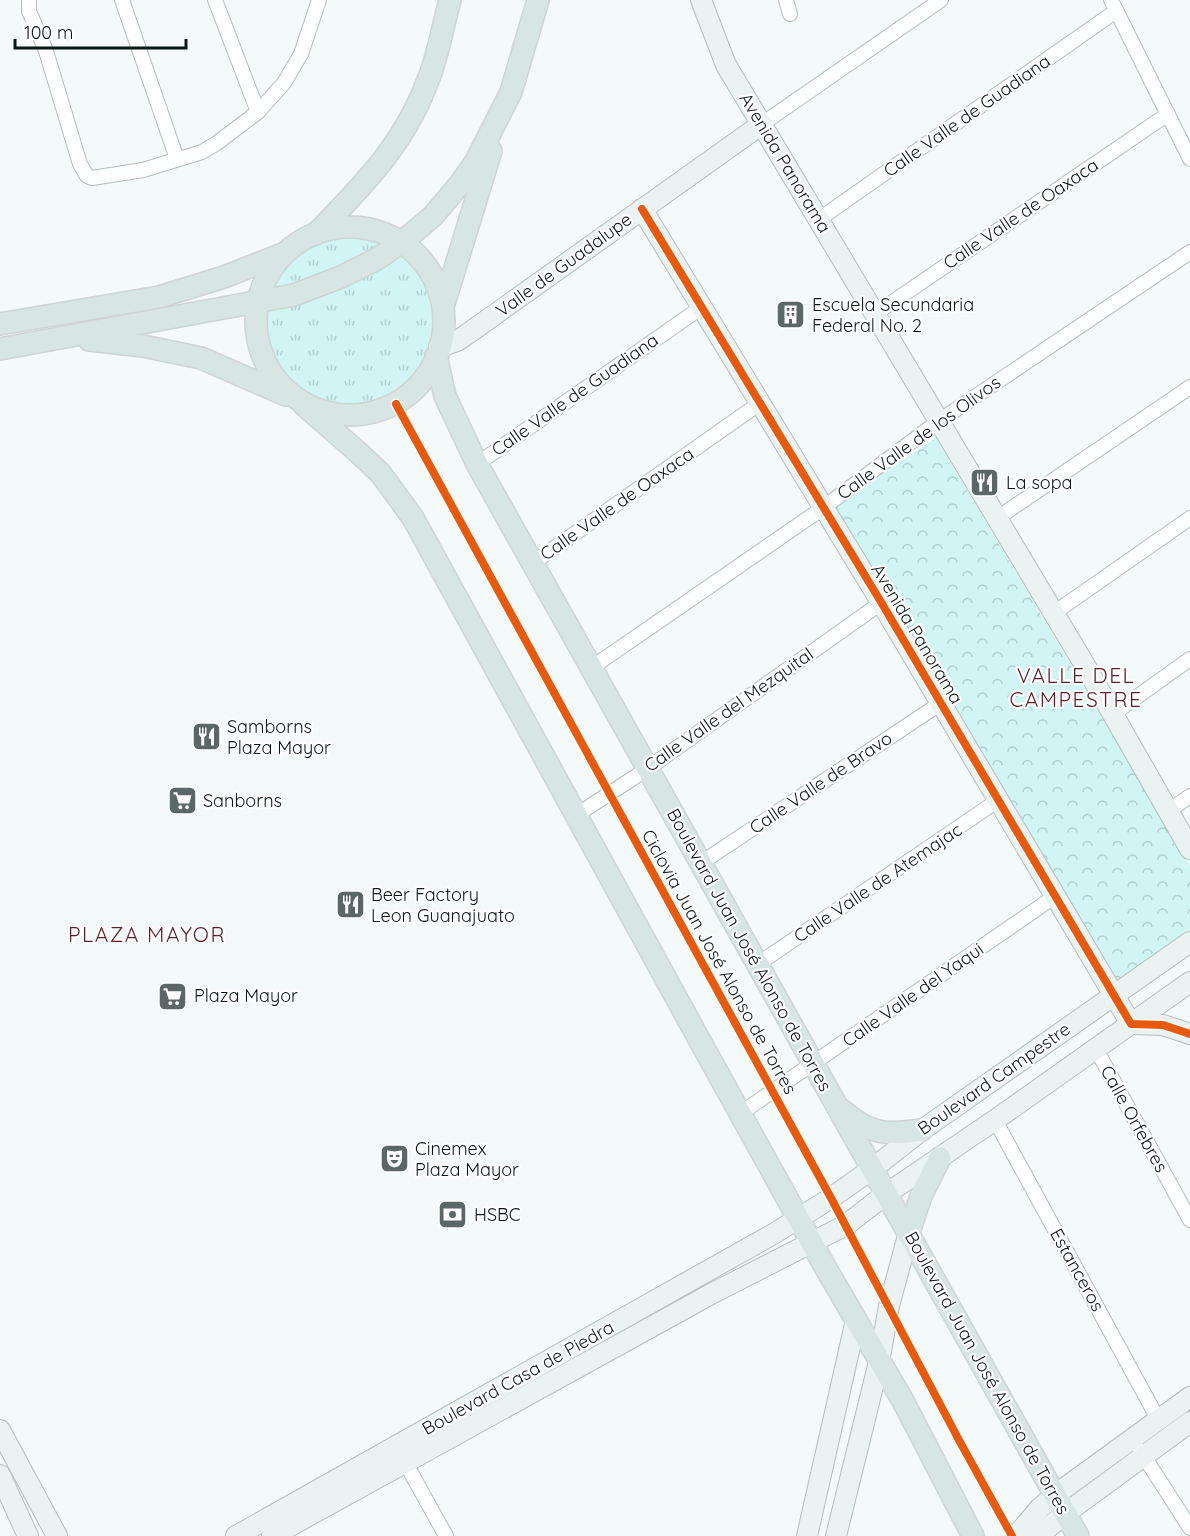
<svg xmlns="http://www.w3.org/2000/svg" width="1190" height="1536" font-family="Quicksand,sans-serif">
	<style>
		.grass { fill: url(#grass-tufts) }
		.park { fill: url(#park-crowns) }
		.lines { fill: none; stroke-linecap: round; stroke-linejoin: round }
		.street-casing { stroke: #b4bebe; stroke-width: 16 }
		.secondary-casing { stroke: #b4bebe; stroke-width: 22 }
		.primary-casing { stroke: #cfd4d4; stroke-width: 24 }
		.street { stroke: #fdfefe; stroke-width: 14 }
		.secondary { stroke: #eaf2f2; stroke-width: 20 }
		.primary { stroke: #d7e5e5; stroke-width: 21 }
		.cycleway-casing { stroke: #fff; stroke-width: 11 }
		.cycleway { stroke: #e8590c; stroke-width: 8 }
		.labels { text-anchor: middle; stroke-width: 4.5; stroke-linejoin: round; paint-order: stroke }
		.street-label { font-size: 18px; fill: #091717; stroke: #fff }
		.poi-label { font-size: 18px; fill: #091717; stroke: #fff; text-anchor: start }
		.quarter-label { font-size: 21px; letter-spacing: 1.5px; fill: #621c27; stroke: #fff }
	</style>
	<defs>
		<pattern id="grass-tufts" width="24" height="20" patternUnits="userSpaceOnUse" patternTransform="scale(1.5)"><rect width="24" height="20" fill="#d1f4f4"/><path d="M3 7l-1-3M5 7V3M7 7l1-3M15 17l-1-3M17 17v-4M19 17l1-3" fill="none" stroke="#b2d0d0"/></pattern>
		<pattern id="park-crowns" width="20" height="18" patternUnits="userSpaceOnUse" patternTransform="scale(1.5)"><rect width="20" height="18" fill="#d1f4f4"/><path d="M2 6a3 3 0 1 1 6 0M12 15a3 3 0 1 1 6 0" fill="none" stroke="#b2d0d0"/></pattern>
	</defs>
	<rect width="100%" height="100%" fill="#f4fafa"/>
	<g class="grass">
		<path d="M353 234 382 239 384 243 382 246 328 274 272 290C284 254 316 236 353 234Z"/>
		<path d="M403 252C426 268 431 289 432 316 432 331 433 347 426 361 395 424 303 419 273 358 266 342 262 326 266 309Z"/>
	</g>
	<polygon class="park" points="936,438 1190,866 1190,929 1111,985 828,509"/>
	<g class="lines">
		<defs>
			<g id="street">
				<polyline points="29,0 29,11 46,51 80,164 87,176 92,178 143,170 202,152 217,143 258,112 284,83 301,54 319,0"/>
				<polyline points="122,0 177,159"/>
				<polyline points="215,0 258,112"/>
				<polyline points="786,0 790,14"/>
				<polyline points="1111,0 1190,159"/>
				<polyline points="762,124 941,0"/>
				<polyline points="818,220 1116,11"/>
				<polyline points="875,314 1168,114"/>
				<polyline points="477,464 702,307"/>
				<polyline points="996,519 1190,387"/>
				<polyline points="533,563 760,403"/>
				<polyline points="1054,613 1190,518"/>
				<polyline points="591,668 823,508 939,421 1190,252"/>
				<polyline points="1113,714 1190,659"/>
				<polyline points="1168,811 1190,796"/>
				<polyline points="575,816 647,769 881,603"/>
				<polyline points="701,863 941,703"/>
				<polyline points="758,964 997,801"/>
				<polyline points="1096,1049 1190,1220"/>
				<polyline points="741,1113 1054,897"/>
				<polyline points="995,1120 1158,1419"/>
				<polyline points="1140,1450 1190,1528"/>
				<polyline points="405,1462 446,1536"/>
			</g>
			<g id="secondary">
				<polyline points="701,0 726,65 1083,662 1190,849"/>
				<polyline points="642,209 878,597 1131,1024"/>
				<polyline points="439,347 457,341 466,335 762,124"/>
				<polyline points="1131,1024 1163,1025 1190,1034"/>
				<polyline points="0,1430 57,1536"/>
				<polyline points="0,1475 28,1536"/>
				<polyline points="236,1536 775,1233 831,1198 872,1169 922,1130 1190,942"/>
				<polyline points="272,1536 711,1294 846,1225 886,1194 995,1120 1190,982"/>
				<polyline points="807,1536 856,1320"/>
				<polyline points="836,1536 879,1362 889,1306 909,1232"/>
				<polyline points="1016,1536 1040,1508 1055,1495 1190,1397"/>
				<polyline points="1038,1536 1066,1513 1190,1422"/>
			</g>
			<g id="primary">
				<circle cx="350" cy="321" r="94"/>
				<path d="M316 234C365 183 406 143 430 75 439 51 443 25 450 0"/>
				<polyline points="443,307 491,151"/>
				<polyline points="0,324 159,297 224,277 280,255"/>
				<polyline points="89,340 143,346 201,358 286,395"/>
				<polyline points="0,349 294,295 341,277 377,259 403,241 433,216 460,184 476,161 511,92 538,0"/>
				<polyline points="436,356 445,396 477,464 1078,1536"/>
				<polyline points="304,405 360,454 381,474 413,518 700,1041 828,1272 903,1401 973,1536"/>
				<path d="M842 1110C871 1135 885 1135 922 1130"/>
				<polyline points="909,1232 921,1196 940,1158"/>
			</g>
		</defs>
		<use href="#street" class="street-casing"/>
		<use href="#secondary" class="secondary-casing"/>
		<use href="#primary" class="primary-casing"/>
		<use href="#street" class="street"/>
		<use href="#secondary" class="secondary"/>
		<use href="#primary" class="primary"/>
		<defs>
			<g id="cycleway">
				<polyline points="642,209 878,597 1131,1024 1163,1025 1190,1034"/>
				<polyline points="396,404 831,1198 960,1442 1012,1536"/>
			</g>
		</defs>
		<use href="#cycleway" class="cycleway-casing"/>
		<use href="#cycleway" class="cycleway"/>
	</g>
	<defs>
		<symbol id="building-square" viewBox="-11 -11 22 22"><rect x="-9" y="-9" width="18" height="18" rx="4" fill="#5b6666" stroke="#fff"/><path d="M-4-6H4V6H1V3H-1V6H-4ZM-2.5-4.3h1.7v1.8h-1.7ZM.8-4.3h1.7v1.8H.8ZM-2.5-1h1.7V.8h-1.7ZM.8-1h1.7V.8H.8Z" fill="#fff"/></symbol>
		<symbol id="restaurant-square" viewBox="-11 -11 22 22"><rect x="-9" y="-9" width="18" height="18" rx="4" fill="#5b6666" stroke="#fff"/><path d="M-5-6h1v4h1v-4h1v4h1v-4h1v5L-1.5 .5V6h-2V.5L-5-1ZM5-6V6H3V1.5H1.5Q1.5-4 5-6Z" fill="#fff"/></symbol>
		<symbol id="supermarket-square" viewBox="-11 -11 22 22"><rect x="-9" y="-9" width="18" height="18" rx="4" fill="#5b6666" stroke="#fff"/><path d="M-6-5.5h2.5l.6 2H6L4.5 2H-2.5L-4.4-4H-6ZM-1.5 3.2a1.3 1.3 0 1 0 .1 0ZM3 3.2a1.3 1.3 0 1 0 .1 0Z" fill="#fff"/></symbol>
		<symbol id="theatre-square" viewBox="-11 -11 22 22"><rect x="-9" y="-9" width="18" height="18" rx="4" fill="#5b6666" stroke="#fff"/><path d="M-5-5.5Q0-4 5-5.5V0Q5 5 0 6Q-5 5-5 0ZM-3.3-2.5H-1v1.5H-3.3ZM1-2.5H3.3v1.5H1ZM-2.8 1Q0 5.5 2.8 1Z" fill="#fff"/></symbol>
		<symbol id="bank-square" viewBox="-11 -11 22 22"><rect x="-9" y="-9" width="18" height="18" rx="4" fill="#5b6666" stroke="#fff"/><path d="M-6-4H6V4H-6ZM0-2.3a2.3 2.3 0 1 0 0 4.6a2.3 2.3 0 1 0 0-4.6Z" fill="#fff"/></symbol>
	</defs>
	<g fill-rule="evenodd">
		<use href="#building-square" x="774" y="298" width="33" height="33"/>
		<use href="#restaurant-square" x="968" y="466" width="33" height="33"/>
		<use href="#restaurant-square" x="190" y="720" width="33" height="33"/>
		<use href="#supermarket-square" x="166" y="784" width="33" height="33"/>
		<use href="#restaurant-square" x="334" y="888" width="33" height="33"/>
		<use href="#supermarket-square" x="156" y="980" width="33" height="33"/>
		<use href="#theatre-square" x="378" y="1142" width="33" height="33"/>
		<use href="#bank-square" x="436" y="1198" width="33" height="33"/>
	</g>
	<g class="labels">
		<g class="street-label">
			<text transform="translate(967 116) rotate(-35)" y="6">Calle Valle de Guadiana</text>
			<text transform="translate(785 163) rotate(59)" y="6">Avenida Panorama</text>
			<text transform="translate(1021 214) rotate(-34)" y="6">Calle Valle de Oaxaca</text>
			<text transform="translate(564 265) rotate(-36)" y="6">Valle de Guadalupe</text>
			<text transform="translate(575 395) rotate(-35)" y="6">Calle Valle de Guadiana</text>
			<text transform="translate(919 438) rotate(-36)" y="6">Calle Valle de los Olivos</text>
			<text transform="translate(617 504) rotate(-35)" y="6">Calle Valle de Oaxaca</text>
			<text transform="translate(917 634) rotate(59)" y="6">Avenida Panorama</text>
			<text transform="translate(729 710) rotate(-35)" y="6">Calle Valle del Mezquital</text>
			<text transform="translate(821 783) rotate(-34)" y="6">Calle Valle de Bravo</text>
			<text transform="translate(878 883) rotate(-34)" y="6">Calle Valle de Atemajac</text>
			<text transform="translate(749 950) rotate(61)" y="6">Boulevard Juan José Alonso de Torres</text>
			<text transform="translate(719 962) rotate(61)" y="6">Ciclovia Juan José Alonso de Torres</text>
			<text transform="translate(913 995) rotate(-35)" y="6">Calle Valle del Yaqui</text>
			<text transform="translate(994 1079) rotate(-35)" y="6">Boulevard Campestre</text>
			<text transform="translate(1134 1119) rotate(61)" y="6">Calle Orfebres</text>
			<text transform="translate(1077 1270) rotate(61)" y="6">Estanceros</text>
			<text transform="translate(987 1373) rotate(61)" y="6">Boulevard Juan José Alonso de Torres</text>
			<text transform="translate(518 1378) rotate(-29)" y="6">Boulevard Casa de Piedra</text>
		</g>
		<g class="poi-label">
			<text x="812" y="311">Escuela Secundaria<tspan x="812" dy="21">Federal No. 2</tspan></text>
			<text x="1006" y="489">La sopa</text>
			<text x="227" y="733">Samborns<tspan x="227" dy="21">Plaza Mayor</tspan></text>
			<text x="203" y="807">Sanborns</text>
			<text x="371" y="901">Beer Factory<tspan x="371" dy="21">Leon Guanajuato</tspan></text>
			<text x="194" y="1002">Plaza Mayor</text>
			<text x="415" y="1155">Cinemex<tspan x="415" dy="21">Plaza Mayor</tspan></text>
			<text x="474" y="1221">HSBC</text>
		</g>
		<g class="quarter-label">
			<text x="1076" y="683">VALLE DEL<tspan x="1076" dy="24">CAMPESTRE</tspan></text>
			<text x="147" y="942">PLAZA MAYOR</text>
		</g>
	</g>
	<path d="M15 39v9h171v-9" fill="none" stroke="#091717" stroke-width="3"/>
	<text x="24" y="39" font-size="18" fill="#091717" stroke="#ffffff" stroke-width="4.5" paint-order="stroke">100 m</text>
</svg>
